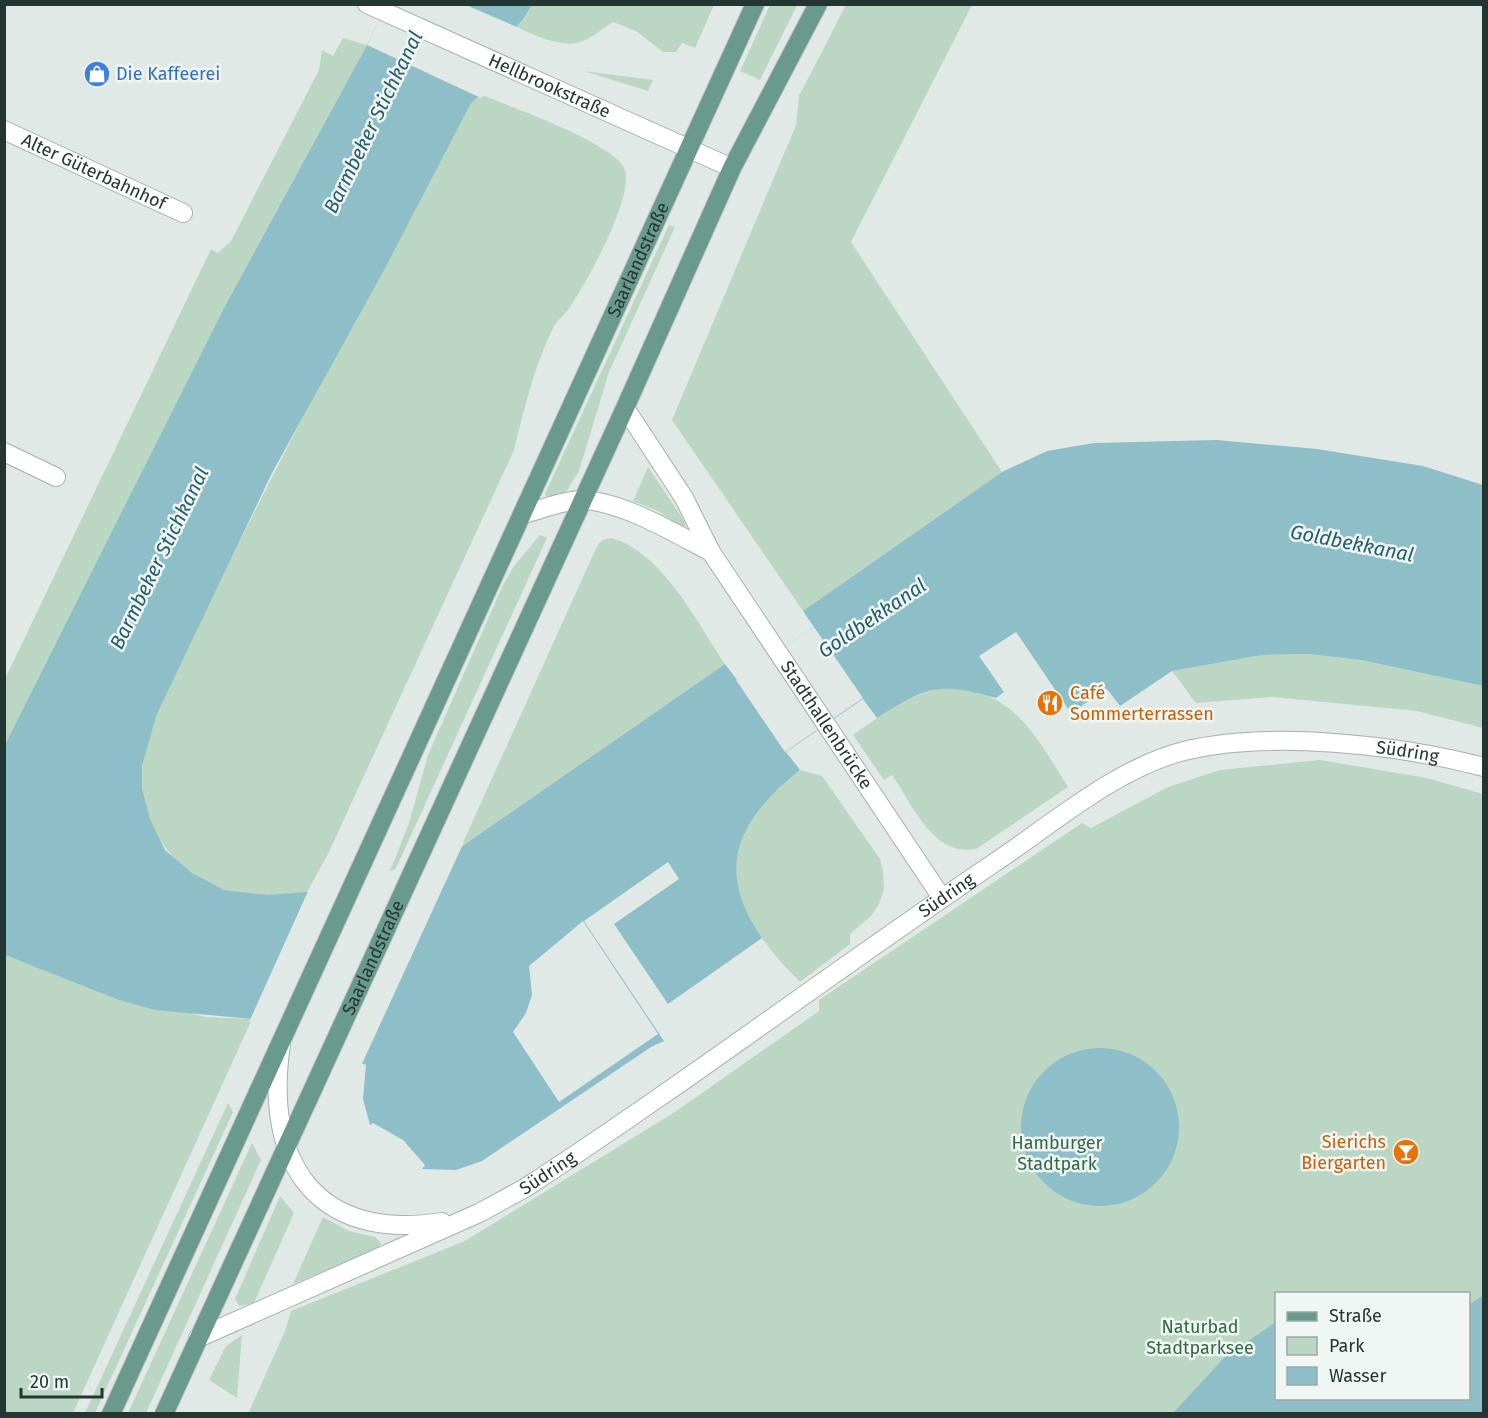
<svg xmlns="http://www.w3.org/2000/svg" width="1488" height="1418" font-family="'Fira Sans',sans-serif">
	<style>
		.green { fill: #bbd7c3; fill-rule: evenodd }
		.water { fill: #8ebec7 }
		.pier { fill: #e0e9e5 }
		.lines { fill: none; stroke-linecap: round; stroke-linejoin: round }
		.minor-casing { stroke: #a4b0ab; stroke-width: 20 }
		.major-casing { stroke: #bdc3c1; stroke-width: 20 }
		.minor { stroke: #fff; stroke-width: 18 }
		.major { stroke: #6a998d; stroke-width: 18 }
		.labels { text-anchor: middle; stroke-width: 5; stroke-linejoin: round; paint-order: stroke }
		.shop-label { font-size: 18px; fill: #366cbe; stroke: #eff6f3; text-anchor: start }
		.street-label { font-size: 18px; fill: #233631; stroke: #eff6f3 }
		.food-label { font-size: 18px; fill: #c56008; stroke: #eff6f3; text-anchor: start }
		.park-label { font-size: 18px; fill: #326847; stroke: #eff6f3 }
		.water-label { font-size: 20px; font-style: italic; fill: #255e6a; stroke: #eff6f3 }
	</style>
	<rect width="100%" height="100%" fill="#e0e9e5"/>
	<g class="green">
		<path d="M532 5H714L695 48 682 43 676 52H663L636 31 613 22C603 28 591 39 580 42 560 48 534 35 516 27L524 20Z"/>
		<polygon points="770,5 797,5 760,80 740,71"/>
		<polygon points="846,5 972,5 851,242 1002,472 803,611 672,420 796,125 799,96"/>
		<polygon points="343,38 367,45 225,306 5,747 4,681 211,249 218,253 231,241 319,70 322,50 333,56"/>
		<polygon points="584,71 653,80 648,91"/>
		<path d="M485 96C518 110 605 140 623 166 639 190 586 283 570 307 565 315 557 320 553 328 534 367 524 409 514 450L328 854 307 892C281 894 249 899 224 890 180 876 146 833 142 788 137 728 186 652 211 600 292 432 382 269 470 105L478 97Z"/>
		<polygon points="669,225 675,227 609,372 579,471 566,492 548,499 545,494"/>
		<polygon points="648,467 685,522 685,526 680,526 658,511 633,501"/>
		<polygon points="540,535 547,538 315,1045 311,1043 394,861 409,823 428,755 503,585 514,566"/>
		<path d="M611 538C662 551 698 624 725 664L461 847 597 546 602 540Z"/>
		<polygon points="1309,654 1361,660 1483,686 1483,728 1417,711 1272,697 1196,703 1172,671 1262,655"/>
		<path d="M949 687C1015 691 1036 737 1068 787L976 849C933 857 913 805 892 775L884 780 853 735C883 714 912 692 949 687Z"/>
		<path d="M1320 760 1427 778 1483 794V1413L248 1414 285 1331 291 1311 465 1241 675 1112 819 1011V1000L1082 823 1091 828 1168 787 1220 770ZM1276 1294H1468V1398H1276Z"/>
		<path d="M800 770 822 776 880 859 883 871 884 889 879 904 871 916 850 934V944L800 982C722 904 708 844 800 770Z"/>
		<polygon points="4,955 70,979 205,1017 252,1019 73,1413 5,1413"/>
		<polygon points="228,1103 233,1112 95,1413 85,1413"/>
		<polygon points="252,1143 261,1160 146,1413 128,1413"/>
		<polygon points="280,1196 294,1213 254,1303 239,1306 235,1299"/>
		<polygon points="323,1217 349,1231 375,1237 381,1243 378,1249 293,1284"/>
		<polygon points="242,1335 237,1398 209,1380 226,1346"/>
	</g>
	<g class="water">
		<path d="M386 5H532L523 20 516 27 478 97 470 105 383 272 272 473 156 716 142 766V789L150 819 165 850 192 873 224 890 267 895 307 892 372 880 461 847 725 664 737 680 814 627 803 611 1002 472 1047 451 1094 443 1216 440 1317 449 1423 466 1483 485V686L1361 660 1309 654 1262 655 1172 671 1120 706 1107 689 1071 713 1016 632 979 656 1004 692 996 698C939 681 926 687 877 718L863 699 786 752 800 770C739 819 713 868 762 938L668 1004 614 924 679 879 668 862 584 921 664 1041 651 1047 482 1161 456 1170 422 1169 425 1165 403 1140 373 1123 370 1125 363 1099 366 1065 252 1019 155 1010 119 1000 5 955 4 747 225 306 367 45Z"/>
		<circle cx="1100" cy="1127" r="79"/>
		<polygon points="1483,1295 1483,1413 1173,1413 1225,1357 1276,1322 1276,1398 1468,1398 1469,1305"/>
	</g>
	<g class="pier">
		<polygon points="386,5 466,5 519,28 481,98 367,45"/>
		<polygon points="814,627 863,698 785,752 736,680"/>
		<polygon points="464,842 361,1066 249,1022 309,889 372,877 438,855"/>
		<polygon points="583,921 658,1034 559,1102 513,1032 526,1013 532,995 529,966"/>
	</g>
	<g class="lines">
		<defs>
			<g id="minor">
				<path id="s1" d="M367 4 732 168"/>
				<path id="s2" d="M4 130 183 213"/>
				<path id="s3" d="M625 408 684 498 711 552 942 898"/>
				<polyline points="4,452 56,477"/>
				<path d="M523 514C541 510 563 500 582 500 622 501 676 534 711 552"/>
				<path d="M281 1045C263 1163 317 1242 442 1222"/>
				<path id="s4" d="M198 1338 479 1213 525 1188C683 1085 834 971 991 865 1050 826 1114 769 1184 751 1268 730 1400 745 1484 767"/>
			</g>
			<g id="major">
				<path id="s5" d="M111 1414 755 4"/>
				<path id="s6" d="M164 1414 625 408 732 168 818 4"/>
			</g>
		</defs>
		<use href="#minor" class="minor-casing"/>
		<use href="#major" class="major-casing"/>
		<use href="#minor" class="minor"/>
		<use href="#major" class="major"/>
	</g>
	<defs>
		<symbol id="shop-disc" viewBox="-11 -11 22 22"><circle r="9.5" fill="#3f7fe0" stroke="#eff6f3"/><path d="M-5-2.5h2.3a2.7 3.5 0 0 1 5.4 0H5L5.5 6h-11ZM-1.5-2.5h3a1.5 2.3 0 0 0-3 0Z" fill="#fff"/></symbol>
		<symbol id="restaurant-disc" viewBox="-11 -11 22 22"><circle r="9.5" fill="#e8710a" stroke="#eff6f3"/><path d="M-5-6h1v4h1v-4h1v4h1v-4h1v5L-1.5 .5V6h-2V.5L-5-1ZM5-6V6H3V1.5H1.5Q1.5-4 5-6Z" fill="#fff"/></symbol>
		<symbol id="bar-disc" viewBox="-11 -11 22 22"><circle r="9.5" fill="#e8710a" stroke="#eff6f3"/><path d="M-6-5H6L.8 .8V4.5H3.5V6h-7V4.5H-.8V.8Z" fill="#fff"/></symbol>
	</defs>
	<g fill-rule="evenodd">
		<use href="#shop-disc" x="82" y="59" width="30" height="30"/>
		<use href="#restaurant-disc" x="1035" y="688" width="30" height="30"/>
		<use href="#bar-disc" x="1391" y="1137" width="30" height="30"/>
	</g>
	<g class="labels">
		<g class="shop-label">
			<text x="116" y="80">Die Kaffeerei</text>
		</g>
		<g class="street-label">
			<text dy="6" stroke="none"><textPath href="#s1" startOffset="200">Hellbrookstraße</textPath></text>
			<text dy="6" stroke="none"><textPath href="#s2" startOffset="99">Alter Güterbahnhof</textPath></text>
			<text dy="6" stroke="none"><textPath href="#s5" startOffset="1269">Saarlandstraße</textPath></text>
			<text dy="6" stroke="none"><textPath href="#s3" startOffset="376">Stadthallenbrücke</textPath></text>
			<text dy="6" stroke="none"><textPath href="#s4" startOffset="1377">Südring</textPath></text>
			<text dy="6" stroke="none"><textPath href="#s4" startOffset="873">Südring</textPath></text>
			<text dy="6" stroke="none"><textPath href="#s6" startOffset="502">Saarlandstraße</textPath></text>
			<text dy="6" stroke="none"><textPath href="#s4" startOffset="387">Südring</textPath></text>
		</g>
		<g class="food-label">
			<text x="1070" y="699">Café<tspan x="1070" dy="21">Sommerterrassen</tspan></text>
			<text x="1386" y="1148" text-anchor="end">Sierichs<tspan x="1386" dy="21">Biergarten</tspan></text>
		</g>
		<g class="park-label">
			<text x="1057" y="1149">Hamburger<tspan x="1057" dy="21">Stadtpark</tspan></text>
			<text x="1200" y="1333">Naturbad<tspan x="1200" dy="21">Stadtparksee</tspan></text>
		</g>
		<g class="water-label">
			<text transform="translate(373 122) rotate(-64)" y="7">Barmbeker Stichkanal</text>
			<text transform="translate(1352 543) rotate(11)" y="7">Goldbekkanal</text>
			<text transform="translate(159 558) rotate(-64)" y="7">Barmbeker Stichkanal</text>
			<text transform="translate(872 618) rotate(-34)" y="7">Goldbekkanal</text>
		</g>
	</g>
	<rect width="1488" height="1418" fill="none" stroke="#233631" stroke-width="12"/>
	<rect x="1275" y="1292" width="195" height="108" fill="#eff6f3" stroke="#9da9a5" stroke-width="1.5"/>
	<rect x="1287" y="1312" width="30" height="9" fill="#6a998d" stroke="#9da9a5" stroke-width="1.5"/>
	<text x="1329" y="1322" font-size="18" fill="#233631">Straße</text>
	<rect x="1287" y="1337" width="30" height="18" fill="#bbd7c3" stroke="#9da9a5" stroke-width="1.5"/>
	<text x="1329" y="1352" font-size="18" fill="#233631">Park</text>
	<rect x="1287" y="1367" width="30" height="18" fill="#8ebec7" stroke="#9da9a5" stroke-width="1.5"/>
	<text x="1329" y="1382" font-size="18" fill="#233631">Wasser</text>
	<path d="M21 1388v9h81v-9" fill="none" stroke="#233631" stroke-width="3"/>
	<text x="30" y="1388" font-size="18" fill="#233631" stroke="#eff6f3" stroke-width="4.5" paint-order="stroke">20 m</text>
</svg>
